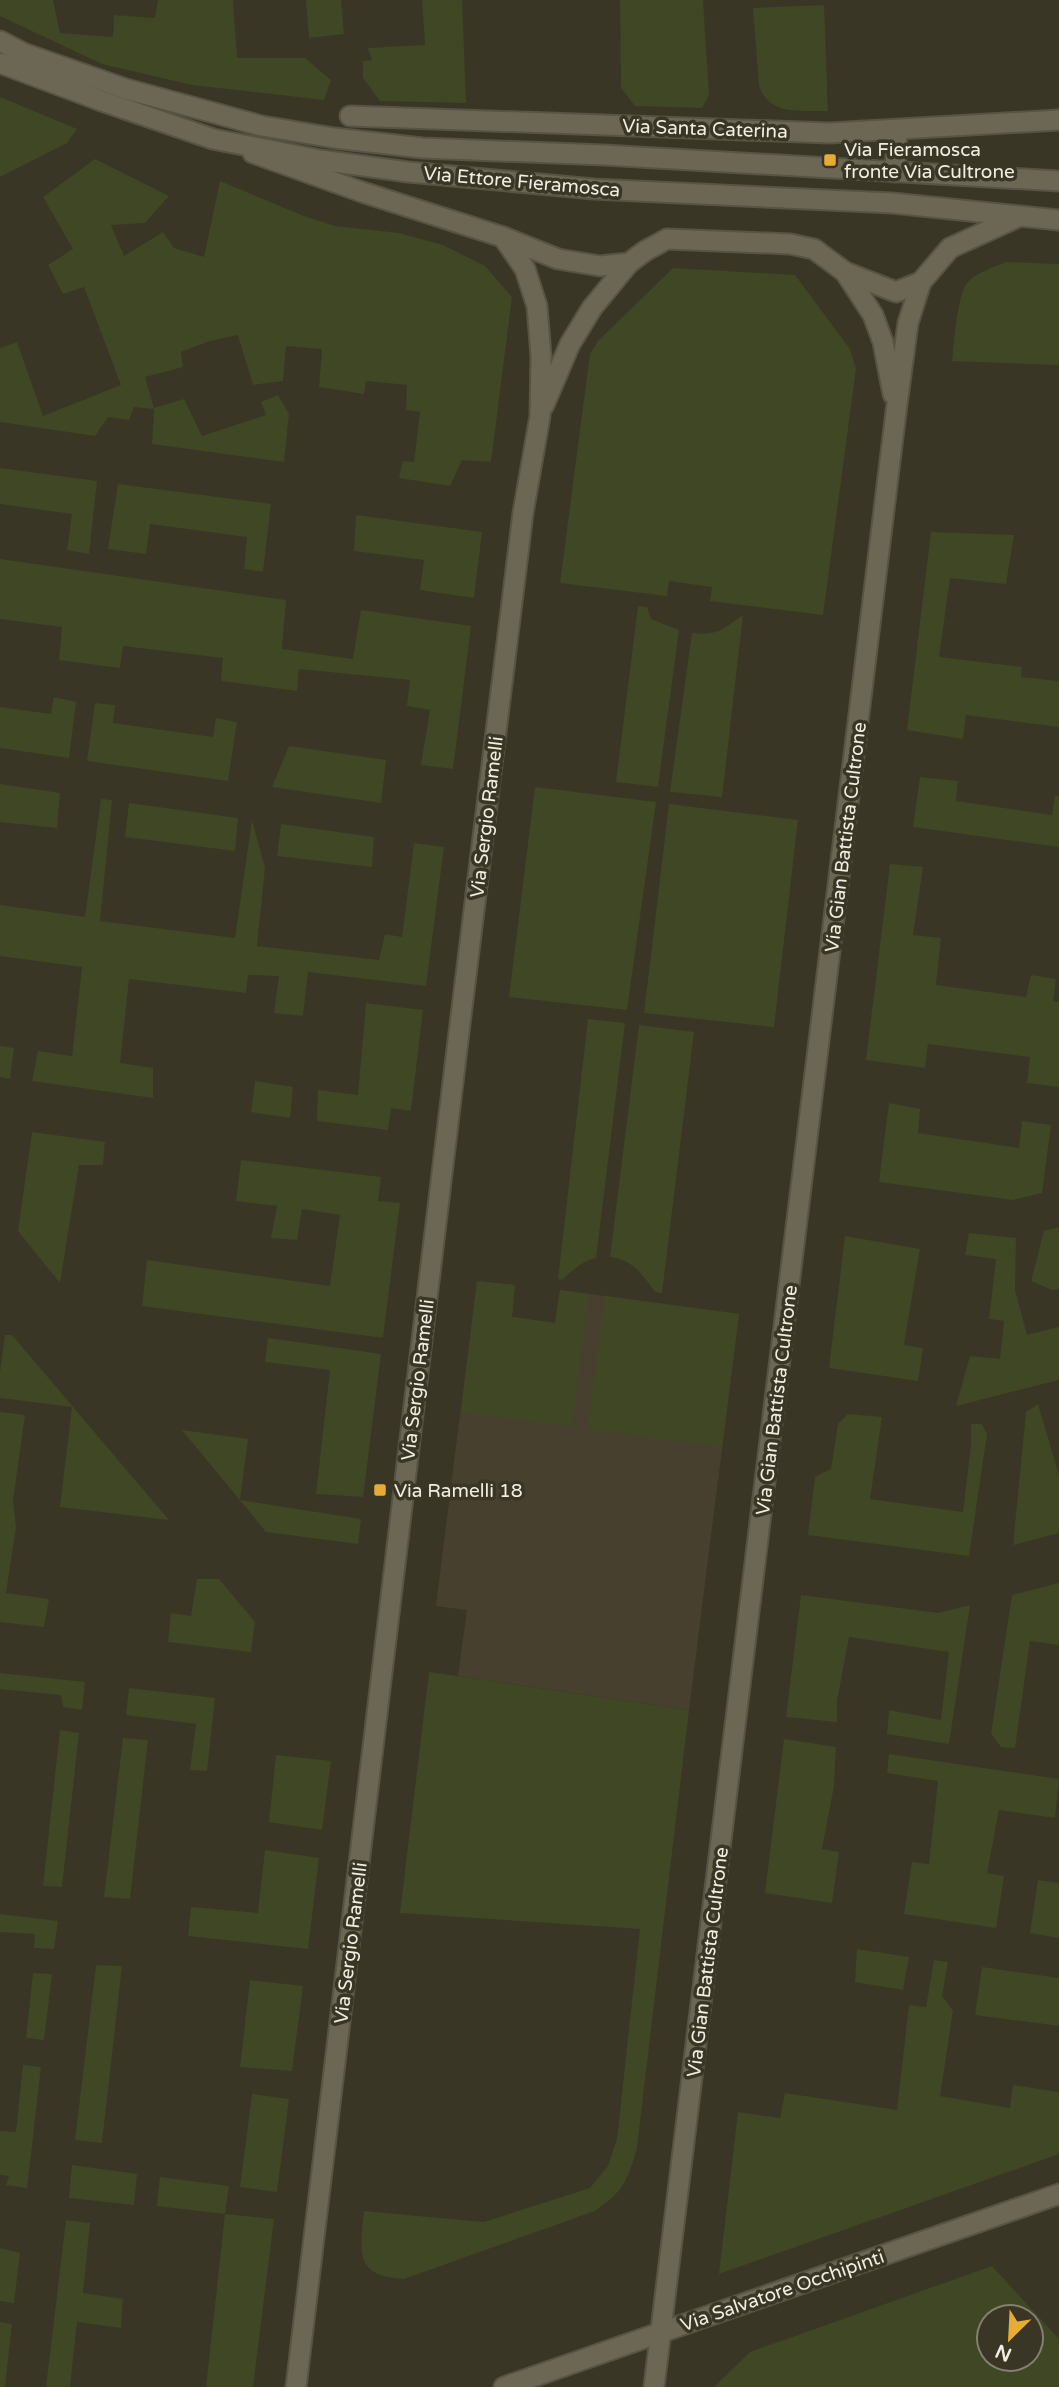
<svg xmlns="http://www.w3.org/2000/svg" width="1059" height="2387" font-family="'Varela Round',sans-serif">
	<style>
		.education { fill: #48402f }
		.green { fill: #3f4724; fill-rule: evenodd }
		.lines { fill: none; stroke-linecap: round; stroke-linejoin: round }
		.minor-casing { stroke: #575345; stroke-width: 23 }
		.secondary-casing { stroke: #575345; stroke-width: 23 }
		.minor { stroke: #6b6754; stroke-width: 19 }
		.secondary { stroke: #6b6754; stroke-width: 19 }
		.poi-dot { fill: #e7ac36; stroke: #3a3625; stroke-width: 2.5 }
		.labels { text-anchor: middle; stroke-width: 7; stroke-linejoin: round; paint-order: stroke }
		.street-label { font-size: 19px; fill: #f0ede3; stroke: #3a3625 }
		.poi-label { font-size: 19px; fill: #f0ede3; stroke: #3a3625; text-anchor: start }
	</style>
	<rect width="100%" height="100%" fill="#3a3625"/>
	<polygon class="education" points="477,1281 515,1285 512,1317 555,1323 560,1290 739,1314 689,1710 458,1676 467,1610 436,1606"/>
	<g class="green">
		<polygon points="0,0 53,0 60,33 113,37 114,15 155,18 158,0 233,0 237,58 305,58 331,80 324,100 192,85 102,64 0,16"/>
		<polygon points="306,0 341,0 344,34 309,38"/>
		<polygon points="422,0 462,0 466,103 380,101 363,78 363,61 372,60 368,48 425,45"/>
		<polygon points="620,0 703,0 709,95 702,108 635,106 621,88"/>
		<path d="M824 5 828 111C800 110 769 117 759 85L753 8Z"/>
		<polygon points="0,97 77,129 67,143 0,177"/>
		<polygon points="95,159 169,196 145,223 111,225 124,256 163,232 174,248 204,257 220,181 304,216 335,226 399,233 443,245 485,266 512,297 491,462 462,460 450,486 399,478 403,461 414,462 420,412 406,410 407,385 366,381 364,394 319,387 322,349 286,346 283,381 253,385 238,335 210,341 181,352 183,367 145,377 154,408 184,399 202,436 266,415 261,402 278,395 289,414 284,462 152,444 154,409 134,407 129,420 108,417 95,436 0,422 0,348 17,342 43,416 121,385 84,287 63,294 48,265 73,249 43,197"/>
		<path d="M1006 262 1059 264V365L952 361C954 343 957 296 967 283 975 273 994 267 1006 262Z"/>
		<polygon points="673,268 795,275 850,349 856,369 823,615 710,601 712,587 669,581 667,596 560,583 590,354 598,341"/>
		<polygon points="0,468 97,481 89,554 67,550 72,514 0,504"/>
		<polygon points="118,484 271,504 263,572 244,569 247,537 150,524 146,554 108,549"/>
		<polygon points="356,515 482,532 474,598 420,590 424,560 354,551"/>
		<polygon points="931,532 1014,535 1006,584 950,578 939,657 1022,667 1021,677 1059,681 1059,727 966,715 963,739 907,730"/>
		<polygon points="0,559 286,600 282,649 353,659 361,610 471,626 453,769 421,765 430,710 407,706 410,680 299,669 297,691 221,681 223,658 123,646 120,668 59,660 62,627 0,619"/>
		<polygon points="638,606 647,607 651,619 679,630 658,787 616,782"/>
		<path d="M743 615 722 797 670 792 692 633C717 636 723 629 743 615Z"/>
		<polygon points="54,697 76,702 69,758 0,748 0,707 51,714"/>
		<polygon points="95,703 115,705 113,723 213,737 216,718 237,722 228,781 87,761"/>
		<polygon points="289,746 386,760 381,803 272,787"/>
		<polygon points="920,777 958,781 956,801 1052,815 1055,795 1059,796 1059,847 913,827"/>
		<polygon points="0,784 60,793 57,828 0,822"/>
		<polygon points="535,787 656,802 627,1010 509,997"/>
		<polygon points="101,799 112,800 100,921 235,938 252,820 265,868 257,946 379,960 385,934 402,937 414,843 444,847 426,986 308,972 303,1016 274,1013 279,976 248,975 246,993 129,979 120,1063 153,1068 153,1098 32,1081 38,1051 72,1056 82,967 0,956 0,905 85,917"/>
		<polygon points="129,803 238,818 235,851 125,837"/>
		<polygon points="669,804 798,820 774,1027 644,1013"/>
		<polygon points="281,824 374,837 372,867 277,856"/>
		<polygon points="890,864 923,867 913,935 941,938 936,985 1026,997 1031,975 1056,979 1053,1001 1059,1002 1059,1087 1027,1083 1030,1057 928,1044 925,1068 866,1060"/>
		<polygon points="366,1003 423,1010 411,1111 391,1108 388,1130 317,1121 318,1090 358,1095"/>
		<path d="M588 1019 625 1023 596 1258C582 1261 572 1271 562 1280L558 1279Z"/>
		<path d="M639 1025 694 1032 662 1293 655 1292C643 1275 632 1259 610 1257Z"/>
		<polygon points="0,1046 14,1048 10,1079 0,1077"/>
		<polygon points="255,1081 293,1087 290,1118 251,1112"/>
		<polygon points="889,1103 920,1109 918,1133 1019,1148 1022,1121 1051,1125 1042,1193 1013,1200 879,1182"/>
		<polygon points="32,1132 105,1142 103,1165 79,1165 60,1283 18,1231"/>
		<polygon points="241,1160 381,1177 378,1201 400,1203 383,1338 142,1306 147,1260 330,1286 340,1215 302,1209 297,1240 271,1238 277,1206 236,1201"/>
		<polygon points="1059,1227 1059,1289 1052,1290 1031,1281 1044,1231"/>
		<polygon points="969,1233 1016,1238 1015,1290 1027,1335 1059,1327 1059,1380 956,1406 970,1356 1000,1359 1004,1321 989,1319 996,1259 965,1255"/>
		<polygon points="845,1236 920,1249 904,1345 923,1348 918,1381 829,1368"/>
		<polygon points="477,1281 515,1285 512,1317 555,1323 560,1290 589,1294 572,1427 461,1413"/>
		<polygon points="605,1296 739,1314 722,1447 588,1430"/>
		<polygon points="5,1335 12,1335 169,1520 60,1507 72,1407 0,1398 0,1372"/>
		<polygon points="268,1338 381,1354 363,1497 316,1494 330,1370 265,1362"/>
		<polygon points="1038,1404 1059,1475 1059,1533 1013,1545 1026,1412"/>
		<polygon points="0,1412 25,1415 13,1501 16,1527 6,1593 49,1599 44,1627 0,1622"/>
		<polygon points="848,1414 882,1417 870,1499 963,1512 971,1445 971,1424 982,1424 987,1434 969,1556 808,1535 815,1477 831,1469 838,1424"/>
		<polygon points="182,1430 248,1439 240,1500 361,1519 358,1544 266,1532"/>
		<polygon points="197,1579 219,1579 255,1622 251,1652 168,1642 171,1613 191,1616"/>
		<polygon points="1059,1583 1059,1645 1030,1641 1015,1748 1001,1747 991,1734 1012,1595"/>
		<polygon points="801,1595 938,1613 970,1605 949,1744 887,1734 889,1710 941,1720 949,1652 849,1637 837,1701 837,1722 786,1717"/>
		<path d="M429 1672 689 1710 637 2147C628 2180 624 2191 595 2211L404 2279C354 2276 360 2252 364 2211L484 2222 590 2188 608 2166 617 2139 640 1929 400 1913Z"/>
		<polygon points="0,1673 85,1682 82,1710 63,1707 61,1695 0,1689"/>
		<polygon points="129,1688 215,1698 207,1771 190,1770 196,1724 126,1715"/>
		<polygon points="60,1730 79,1733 62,1887 43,1886"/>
		<polygon points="123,1738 148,1740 130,1899 104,1897"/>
		<polygon points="784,1739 836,1747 834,1786 822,1849 839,1852 832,1903 765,1893"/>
		<polygon points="889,1754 1059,1779 1055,1818 999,1810 987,1873 1004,1876 996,1928 904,1914 912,1862 929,1864 938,1781 887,1773"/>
		<polygon points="276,1755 331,1761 322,1830 269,1822"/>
		<polygon points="265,1850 319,1858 308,1949 188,1936 191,1907 258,1913"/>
		<polygon points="1038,1880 1059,1883 1059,1938 1030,1933"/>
		<polygon points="0,1914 58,1921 54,1949 34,1948 35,1934 0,1932"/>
		<polygon points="857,1949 909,1957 903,1990 855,1982"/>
		<polygon points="934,1960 948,1962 942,1996 953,2011 940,2096 1010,2108 1013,2085 1059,2092 1059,2154 719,2274 738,2112 780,2118 785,2093 897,2110 909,2005 926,2007"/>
		<polygon points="96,1965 122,1966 102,2143 75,2140"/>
		<polygon points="982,1967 1059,1978 1059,2026 975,2015"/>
		<polygon points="33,1973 52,1974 44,2040 26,2038"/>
		<polygon points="250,1980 303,1986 292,2071 240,2067"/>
		<polygon points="23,2065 41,2067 27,2188 6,2185 9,2176 0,2175 0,2131 16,2132"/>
		<polygon points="252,2094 289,2099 277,2192 240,2187"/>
		<polygon points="72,2165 137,2174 134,2205 69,2198"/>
		<polygon points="160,2177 229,2186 225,2214 274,2219 253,2387 206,2387 225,2214 157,2206"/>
		<polygon points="66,2220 90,2223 83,2293 123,2299 121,2328 77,2322 70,2387 46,2387"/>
		<polygon points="0,2248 20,2253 14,2303 0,2301"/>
		<path d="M992 2266 1059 2339V2387H714L750 2352ZM989 2317H1031V2359H989Z"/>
		<polygon points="0,2322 12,2324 5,2387 0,2387"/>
	</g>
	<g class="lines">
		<defs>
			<g id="minor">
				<polyline points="350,116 830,133 1059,120"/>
				<polyline points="253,153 362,192 503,237 558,259 600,266 629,263 645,251 667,239 790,244 814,249 845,272 896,292 921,282 950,248 1018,217"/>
				<polyline points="895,172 897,130"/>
				<polyline points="845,272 873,315 883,342 893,394"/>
				<polyline points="544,405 570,344 592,308 629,263"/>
				<polyline points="296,2387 460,1024 523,513 540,416 541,356 537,306 525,269 503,237"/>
				<polyline points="504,2387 1059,2194"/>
				<polyline points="654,2387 896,412 908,323 921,282"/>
			</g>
			<g id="secondary">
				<polyline points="0,41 23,53 126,89 262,126 334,138 422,148 604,155 1059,181"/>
				<polyline points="0,63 99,100 213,139 320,160 408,172 594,189 892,203 1059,220"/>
			</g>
		</defs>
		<use href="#minor" class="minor-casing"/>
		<use href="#secondary" class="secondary-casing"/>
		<use href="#minor" class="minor"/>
		<use href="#secondary" class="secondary"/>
	</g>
	<g class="poi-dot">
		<rect x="823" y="153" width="14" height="14" rx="3.5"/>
		<rect x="373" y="1483" width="14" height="14" rx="3.5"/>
	</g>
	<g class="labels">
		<g class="street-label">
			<text transform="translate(705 128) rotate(2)" y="7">Via Santa Caterina</text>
			<text transform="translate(522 181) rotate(5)" y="7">Via Ettore Fieramosca</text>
			<text transform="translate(486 817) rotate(-83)" y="7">Via Sergio Ramelli</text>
			<text transform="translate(845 837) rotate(-83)" y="7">Via Gian Battista Cultrone</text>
			<text transform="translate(417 1380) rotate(-83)" y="7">Via Sergio Ramelli</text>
			<text transform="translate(776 1400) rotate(-83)" y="7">Via Gian Battista Cultrone</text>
			<text transform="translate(350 1943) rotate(-83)" y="7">Via Sergio Ramelli</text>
			<text transform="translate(707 1962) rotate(-83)" y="7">Via Gian Battista Cultrone</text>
			<text transform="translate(782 2290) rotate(-19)" y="7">Via Salvatore Occhipinti</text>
		</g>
		<g class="poi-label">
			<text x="844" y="156">Via Fieramosca<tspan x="844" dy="22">fronte Via Cultrone</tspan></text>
			<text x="394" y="1497">Via Ramelli 18</text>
		</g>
	</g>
	<g transform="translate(1010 2338) rotate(204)"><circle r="33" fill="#3a3625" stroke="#837f71" stroke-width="2"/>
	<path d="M0-5L12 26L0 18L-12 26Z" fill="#e7ac36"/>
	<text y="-10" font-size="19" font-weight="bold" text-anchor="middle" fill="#f0ede3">N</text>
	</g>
</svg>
